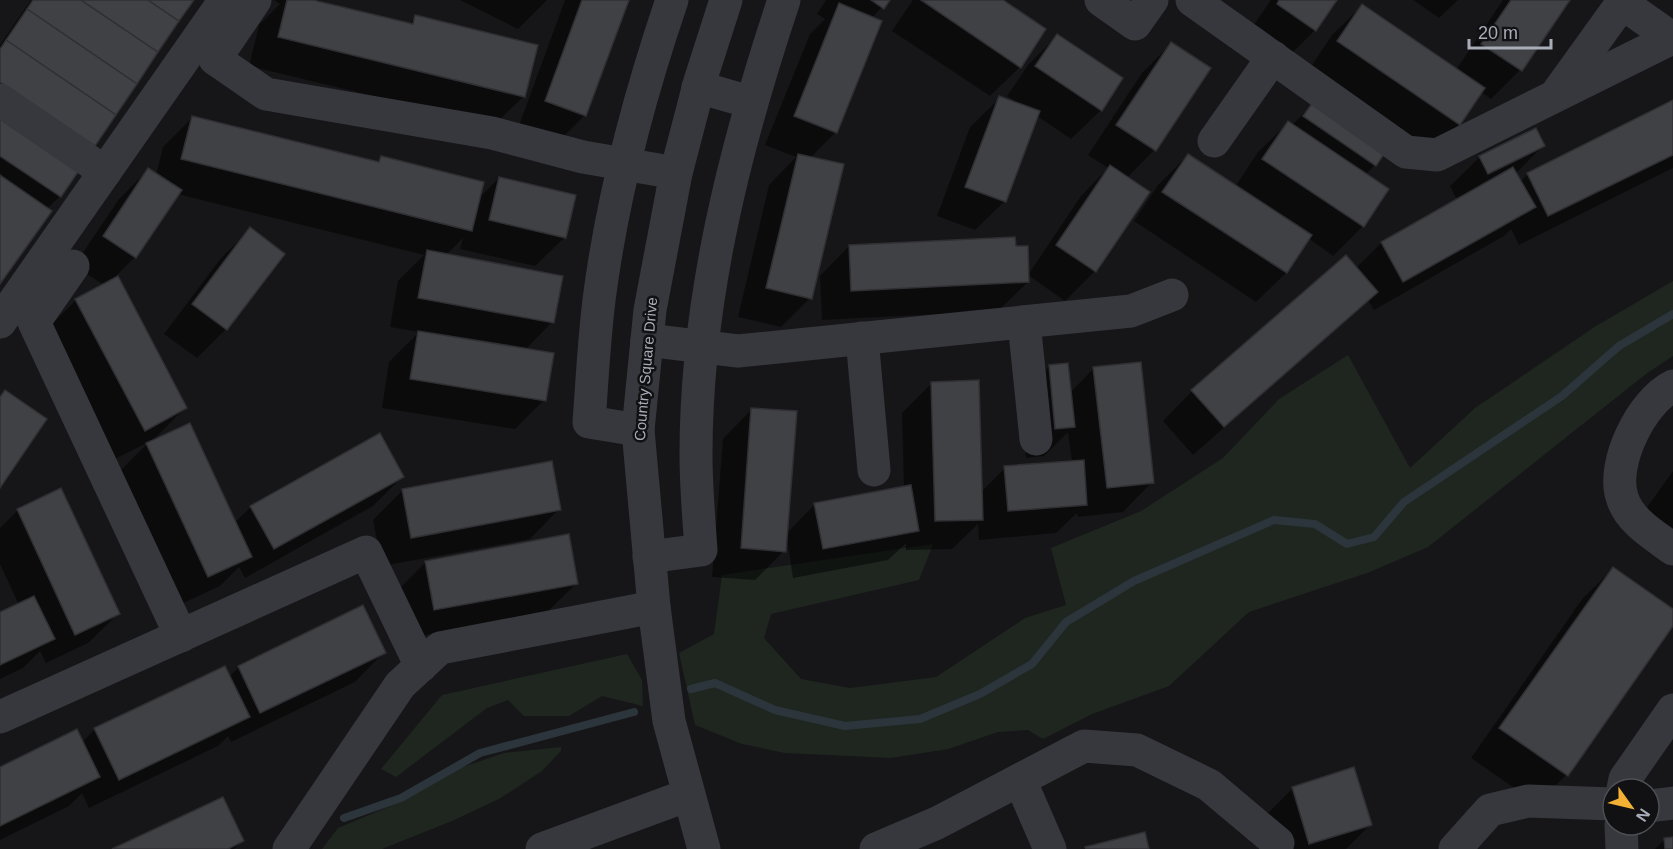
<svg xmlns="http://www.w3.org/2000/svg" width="1673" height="849" font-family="Helvetica,sans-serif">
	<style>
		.green { fill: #1e261f }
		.shadow { fill: #0007 }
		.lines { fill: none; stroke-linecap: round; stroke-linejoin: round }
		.stream { stroke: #2c353c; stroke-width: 8 }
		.building { fill: #404145; stroke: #303034; stroke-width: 1.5 }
		.minor { stroke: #37383d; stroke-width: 33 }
		.labels { text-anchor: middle; stroke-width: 5; stroke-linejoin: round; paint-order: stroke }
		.street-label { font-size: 15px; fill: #a8adb8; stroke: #111113 }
	</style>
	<rect width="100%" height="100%" fill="#161618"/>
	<g class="green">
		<polygon points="1673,281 1673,356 1646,374 1428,547 1370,572 1249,612 1169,686 1092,714 1043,739 1028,730 998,732 948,749 891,758 785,753 742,744 695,725 679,653 714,634 722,575 933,544 919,580 771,614 764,638 801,679 850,688 936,677 1025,618 1066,605 1051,548 1141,511 1223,458 1279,399 1348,355 1410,468 1475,408 1596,326"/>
		<polygon points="627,654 642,680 643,706 602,696 569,716 524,716 508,700 487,708 396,777 381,769 442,695"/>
		<polygon points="561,747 561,751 542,771 499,799 452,821 382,849 322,849 338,828 400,802 448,772 504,753"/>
	</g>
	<g class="shadow">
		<polygon points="31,0 192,0 0,101 0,45"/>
		<polygon points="274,0 320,0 317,3 408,25 416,17 524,96 494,125 249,66 259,25 280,4"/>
		<polygon points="460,0 547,0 518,29"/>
		<polygon points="565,0 627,0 585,115 555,145 517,131"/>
		<polygon points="826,0 888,0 872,18 836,132 810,158 810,298 781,327 738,317 769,185 796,157 765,145 810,34 825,19 817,14"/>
		<polygon points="913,0 1000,0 1020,67 990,96 892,31"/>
		<polygon points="1271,0 1335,0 1315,30 1286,59 1248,33"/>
		<polygon points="1413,0 1458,0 1439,18"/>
		<polygon points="1503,0 1568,0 1520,70 1491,99 1481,92 1459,124 1430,153 1308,71 1332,35 1362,6 1456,70"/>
		<polygon points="1057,36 1101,110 1071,139 1037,116 1005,201 975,230 937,216 970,127 1000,98 1019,104 1007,96 1028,65"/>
		<polygon points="1172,43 1209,68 1154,150 1127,178 1148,192 1095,271 1065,301 1028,275 1028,282 998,311 822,320 820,276 849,246 1015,248 1028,275 1081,196 1108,168 1088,155 1142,73"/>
		<polygon points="1673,102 1673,168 1519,245 1511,229 1504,236 1374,310 1368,300 1193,455 1163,421 1192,391 1356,268 1381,243 1457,200 1450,186 1480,157 1543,146 1515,174 1520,182 1528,174"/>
		<polygon points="1313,104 1375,165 1365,175 1387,190 1363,226 1333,256 1308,238 1286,273 1256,302 1134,221 1158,185 1188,155 1235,187 1258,152 1288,123 1292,125"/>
		<polygon points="192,118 376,163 381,158 478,199 499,178 565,237 535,266 460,249 463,238 446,255 552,322 525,350 544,400 515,429 382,408 389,362 419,332 390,327 398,281 424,255 177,194 135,257 116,276 185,408 152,441 234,523 251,507 402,477 373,506 245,578 239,567 220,586 179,605 118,473 149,442 115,459 47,329 76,300 104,285 74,266 119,199 148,170 156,175 163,147"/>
		<polygon points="0,121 76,172 60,196 47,209 0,282"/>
		<polygon points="251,229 226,329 197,358 164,334 221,258"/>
		<polygon points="1050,366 1070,393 1094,368 1152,482 1123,512 1078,517 1077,513 1056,533 979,540 978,524 952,549 906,550 906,543 888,560 793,578 787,539 784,551 755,580 712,577 723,439 752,409 786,534 815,504 904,488 902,413 932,383 981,492 1005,468 1072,462 1068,432 1044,456 1026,458 1020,396"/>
		<polygon points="1673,471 1673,535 1643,513"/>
		<polygon points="403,490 559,509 530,539 382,566 373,520"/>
		<polygon points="18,510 118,614 88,643 46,663 40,651 23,668 0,679 0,614 19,605 0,564 0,528"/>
		<polygon points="426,562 577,583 547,612 405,639 396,592"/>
		<polygon points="1613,569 1673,611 1673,623 1566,775 1537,804 1471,758 1583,598"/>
		<polygon points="384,652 355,682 231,742 228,736 218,746 89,808 82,793 69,806 0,840 0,769 82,742 95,729 229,677 239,667"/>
		<polygon points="1293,788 1371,824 1346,849 1273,849 1263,818"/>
		<polygon points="1673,839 1673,849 1655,849 1664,840"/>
		<polygon points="242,841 234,849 115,849"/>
	</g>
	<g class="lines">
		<g class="stream">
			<polyline points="691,689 715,683 775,710 845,726 920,719 980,694 1032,664 1066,622 1134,581 1274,520 1315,524 1347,544 1374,537 1404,502 1562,396 1619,346 1673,314"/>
			<polyline points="344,818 401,798 480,753 634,712"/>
		</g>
	</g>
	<g class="building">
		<polygon points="33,0 81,0 158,52 137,84 27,9"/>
		<polygon points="81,0 148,0 179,21 158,52"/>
		<polygon points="148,0 194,0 179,21"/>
		<polygon points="287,0 313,0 413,24 415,15 538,45 525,97 278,37"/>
		<polygon points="582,0 629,0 586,116 545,101"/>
		<polygon points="871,0 890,0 884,9"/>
		<polygon points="921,0 1003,0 1046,29 1021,68"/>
		<polygon points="1279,0 1337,0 1316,31 1277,4"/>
		<polygon points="1511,0 1570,0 1522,71 1481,44"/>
		<polygon points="839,3 882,21 837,133 794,116"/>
		<polygon points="1362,4 1485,88 1460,125 1337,41"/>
		<polygon points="27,9 137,84 116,115 6,40"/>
		<polygon points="1057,34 1123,78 1102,111 1035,66"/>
		<polygon points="6,40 116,115 95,146 0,82 0,49"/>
		<polygon points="1171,42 1211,68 1156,151 1116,125"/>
		<polygon points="999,96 1040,111 1006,202 965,187"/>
		<polygon points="1673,100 1673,155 1548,216 1527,173"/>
		<polygon points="1313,102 1386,151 1376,166 1303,116"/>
		<polygon points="192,116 379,162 381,156 484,182 472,231 181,159"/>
		<polygon points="0,119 78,172 61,197 0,156"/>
		<polygon points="1288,121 1389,189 1364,227 1262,159"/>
		<polygon points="1536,128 1545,146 1488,174 1479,156"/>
		<polygon points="798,154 844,164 812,299 766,288"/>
		<polygon points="1188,154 1312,235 1287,273 1162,192"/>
		<polygon points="1110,165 1150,192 1096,272 1056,245"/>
		<polygon points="1513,167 1536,207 1403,282 1381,242"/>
		<polygon points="148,168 182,190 136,258 103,236"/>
		<polygon points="0,175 52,211 0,284"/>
		<polygon points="499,177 576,195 566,238 489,220"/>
		<polygon points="250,227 285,254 227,330 192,304"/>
		<polygon points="1015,237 1016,246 1028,246 1029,282 851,291 849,245"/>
		<polygon points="427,250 563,276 554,323 418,298"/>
		<polygon points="1346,255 1378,292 1224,427 1191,390"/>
		<polygon points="118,276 187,408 145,431 75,299"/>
		<polygon points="418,331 554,353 546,401 410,379"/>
		<polygon points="1141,362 1154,483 1107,488 1093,367"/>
		<polygon points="1068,363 1075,427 1055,429 1049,365"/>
		<polygon points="979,380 983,520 935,521 931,382"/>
		<polygon points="5,390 47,419 0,488 0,397"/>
		<polygon points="751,408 797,411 786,552 741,548"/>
		<polygon points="190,423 252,557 208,577 146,443"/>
		<polygon points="380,433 404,477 274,549 250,506"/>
		<polygon points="1084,460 1087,505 1008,511 1004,466"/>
		<polygon points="552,461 561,510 411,538 402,489"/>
		<polygon points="911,485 919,531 823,549 814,503"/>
		<polygon points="61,488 120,614 75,635 17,509"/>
		<polygon points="569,534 578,584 434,610 425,561"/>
		<polygon points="1613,567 1673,609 1673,626 1568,776 1499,728"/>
		<polygon points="34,596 55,639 0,665 0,612"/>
		<polygon points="363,605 386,653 260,713 238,666"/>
		<polygon points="225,666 250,717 119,780 94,728"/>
		<polygon points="77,729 100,777 0,826 0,767"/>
		<polygon points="1354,767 1372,825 1309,844 1292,787"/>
		<polygon points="223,797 244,841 228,849 112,849"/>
		<polygon points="1145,832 1149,849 1086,849 1085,847"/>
		<polygon points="1673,837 1673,849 1665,849 1664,838"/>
	</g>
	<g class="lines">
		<g class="minor">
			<polyline points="255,0 215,59 266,94 492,133 583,157 676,173"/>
			<polyline points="1101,0 1135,24 1152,0"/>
			<polyline points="1192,0 1406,152 1437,155 1672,38"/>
			<polyline points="698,87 750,102"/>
			<polyline points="1558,92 1622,3 1673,39"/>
			<polyline points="0,100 105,172"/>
			<polyline points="1214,141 1273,57"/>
			<polyline points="73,266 34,322 181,636"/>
			<polyline points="0,322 225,0"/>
			<polyline points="1024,322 1036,439"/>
			<polyline points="862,338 874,470"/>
			<polyline points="647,340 738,351 1131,311 1172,295"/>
			<path d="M1673 386C1642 401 1611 463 1622 497 1629 521 1654 535 1673 549"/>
			<path d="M638 430 589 422C592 382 594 341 599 300 612 198 639 97 672 0"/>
			<path d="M649 557 701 550C699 519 696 487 696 455 696 299 735 147 784 0"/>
			<polyline points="0,717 366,552 421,666"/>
			<polyline points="1020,780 1050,849"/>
			<polyline points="1623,789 1625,779 1673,710"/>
			<polyline points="1649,806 1673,803"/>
			<polyline points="1621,825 1622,849"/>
			<polyline points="289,849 400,685 440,648 654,607"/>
			<polyline points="542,849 688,795"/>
			<polyline points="704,849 669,721 654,607 638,430 650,310 676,173 700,81 726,0"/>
			<polyline points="876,849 937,823 1084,746 1137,750 1209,785 1278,843"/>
			<polyline points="1455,849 1490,810 1528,801 1613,804"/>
		</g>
	</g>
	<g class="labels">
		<g class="street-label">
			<text transform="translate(646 369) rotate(-85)" y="5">Country Square Drive</text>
		</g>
	</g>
	<g transform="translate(1631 807) rotate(124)"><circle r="28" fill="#111113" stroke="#4d4f55" stroke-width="1.5"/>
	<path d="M0-4.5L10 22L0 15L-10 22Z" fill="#f2b134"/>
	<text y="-9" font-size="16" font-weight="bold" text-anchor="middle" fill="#a8adb8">N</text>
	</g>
	<path d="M1469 39v9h82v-9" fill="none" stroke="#a8adb8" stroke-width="3"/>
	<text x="1478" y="39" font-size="18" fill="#a8adb8" stroke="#111113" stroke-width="4.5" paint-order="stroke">20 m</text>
</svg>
